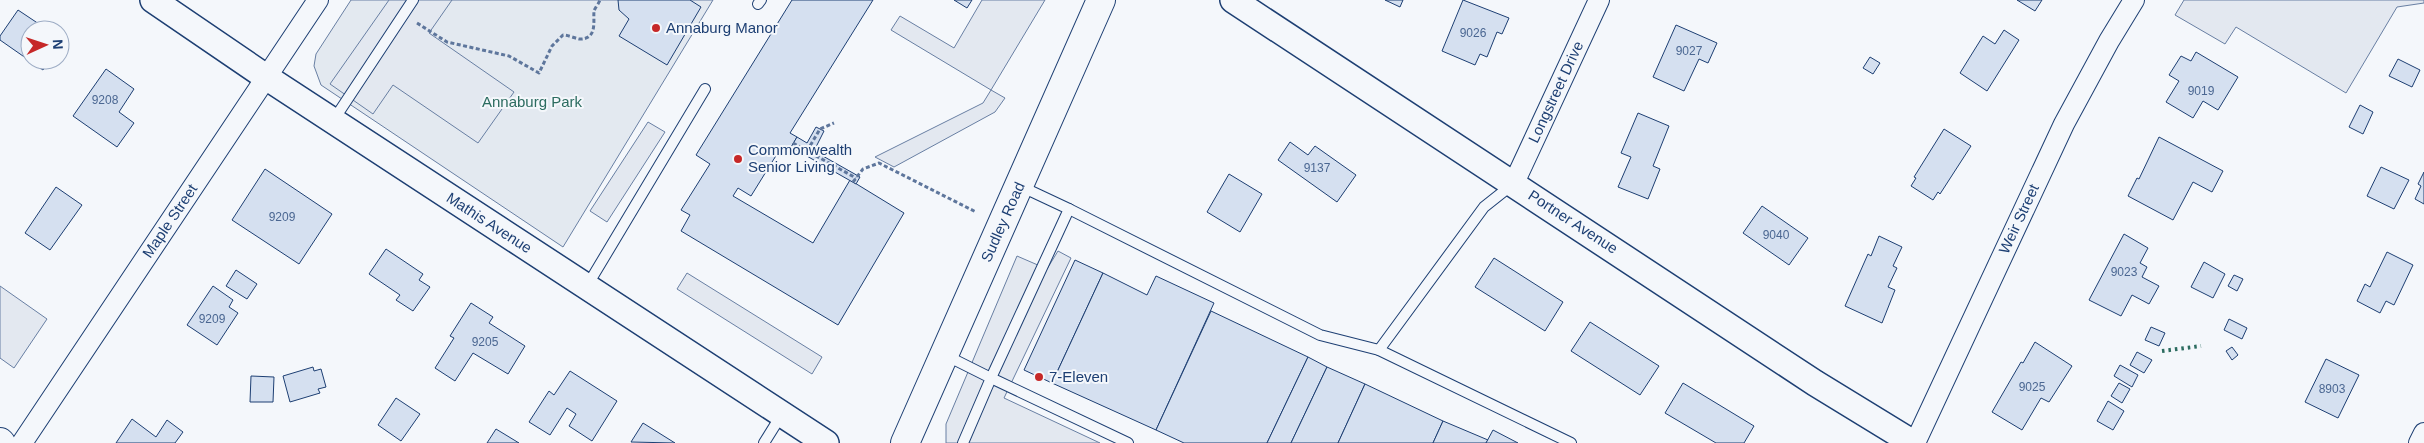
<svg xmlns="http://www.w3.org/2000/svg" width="2424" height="443" font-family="Arial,sans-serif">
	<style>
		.green { fill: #e3e9f0; stroke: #687fa3 }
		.parking { fill: #e3e8f0; stroke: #687fa3 }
		.building { fill: #d5e0f0; stroke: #1d3f73 }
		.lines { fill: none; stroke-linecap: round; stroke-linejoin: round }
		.service-casing { stroke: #1d3f73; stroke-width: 12 }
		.minor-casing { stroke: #1d3f73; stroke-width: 22 }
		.tertiary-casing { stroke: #1d3f73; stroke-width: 28 }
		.primary-casing { stroke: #1d3f73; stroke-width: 30 }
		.trunk-casing { stroke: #1d3f73; stroke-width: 30 }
		.path { stroke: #5e769c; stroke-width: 3; stroke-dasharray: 4 2.5; stroke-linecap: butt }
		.service { stroke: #f4f7fb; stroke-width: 10 }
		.minor { stroke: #f4f7fb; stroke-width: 20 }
		.tertiary { stroke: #f4f7fb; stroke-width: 25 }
		.primary { stroke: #f4f7fb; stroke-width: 28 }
		.trunk { stroke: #f4f7fb; stroke-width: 28 }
		.hedge { stroke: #2c6c60; stroke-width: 4; stroke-dasharray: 2.5 4; stroke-linecap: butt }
		.poi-dot { fill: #c62828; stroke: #f4f7fb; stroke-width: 2 }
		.labels { text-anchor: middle; stroke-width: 4; stroke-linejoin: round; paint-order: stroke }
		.number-label { font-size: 12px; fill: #4b6792 }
		.poi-label { font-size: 15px; fill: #1d3f73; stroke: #f4f7fb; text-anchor: start }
		.street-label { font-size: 15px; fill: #1d3f73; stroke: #f4f7fb }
		.park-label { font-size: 15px; fill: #2c6c60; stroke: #f4f7fb }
	</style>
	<rect width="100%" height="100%" fill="#f4f7fb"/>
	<polygon class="green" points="351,0 713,0 563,247 321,85 314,66 316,54"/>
	<g class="parking">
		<polygon points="389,0 452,0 429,33 514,92 478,143 393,85 373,114 330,84"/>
		<polygon points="982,0 1045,0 991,90 1005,98 995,112 894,167 875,157 983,103 991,90 891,30 900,16 954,48"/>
		<polygon points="2184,0 2424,0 2424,3 2397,7 2346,93 2236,27 2225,44 2175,15"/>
		<polygon points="648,122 665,132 607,222 590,211"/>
		<polygon points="1058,251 1071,258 1004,398 1100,443 946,443 946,424 1017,256 1047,269"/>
		<polygon points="687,273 822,357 812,374 677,289"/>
		<polygon points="0,286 47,319 14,368 0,358"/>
	</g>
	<g class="building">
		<polygon points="618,0 690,0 701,7 667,65 619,36 629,19 619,10"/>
		<polygon points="792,0 873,0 790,133 797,137 789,151 782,146 751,196 738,188 733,196 813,243 850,180 904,213 838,325 681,231 690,215 681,210 710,164 696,155"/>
		<polygon points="954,0 972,0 967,8"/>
		<polygon points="1385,0 1403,0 1400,7"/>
		<polygon points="1463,0 1509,18 1502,34 1497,32 1487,57 1480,54 1475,65 1442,51"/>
		<polygon points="2017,0 2042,0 2035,11"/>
		<polygon points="18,10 48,30 30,30 30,60 50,60 43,70 0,40 0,36"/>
		<polygon points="1676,25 1717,43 1708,63 1699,59 1684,91 1653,77"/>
		<polygon points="2004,30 2019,40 1987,91 1960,73 1983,36 1995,44"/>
		<polygon points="2196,52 2238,77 2218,110 2203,101 2193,118 2166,102 2179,81 2169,75 2181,56 2191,61"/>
		<polygon points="1870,57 1880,63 1873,74 1863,68"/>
		<polygon points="2398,59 2420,70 2412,87 2389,76"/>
		<polygon points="106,69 134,89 119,112 134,123 117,147 73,116"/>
		<polygon points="2360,105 2373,112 2363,134 2349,127"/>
		<polygon points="1638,113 1669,126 1653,166 1660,169 1648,199 1618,187 1631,157 1621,153"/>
		<polygon points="816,127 824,131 814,151 860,177 856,184 791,147 797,137 807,143"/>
		<polygon points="1944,129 1971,146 1940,194 1938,192 1933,200 1911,186 1916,178 1914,177"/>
		<polygon points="2159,137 2223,171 2212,192 2193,182 2173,220 2128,196 2137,178 2139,179"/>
		<polygon points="1290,142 1308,155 1315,146 1356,175 1337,202 1278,160"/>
		<polygon points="2381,167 2409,180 2394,209 2367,196"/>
		<polygon points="265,169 332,214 299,264 232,220"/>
		<polygon points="2424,172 2424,204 2415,199 2421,186 2418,184"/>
		<polygon points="1229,174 1262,194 1240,232 1207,212"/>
		<polygon points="56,187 82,205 50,250 25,233"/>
		<polygon points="1762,206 1808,238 1789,265 1743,233"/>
		<polygon points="2124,234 2148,248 2140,263 2147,267 2142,277 2159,286 2149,304 2132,295 2121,316 2089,300"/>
		<polygon points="1879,236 1902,247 1893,266 1897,268 1888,287 1895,290 1882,323 1845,306 1868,254 1871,256"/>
		<polygon points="386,249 423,274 419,280 430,287 413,311 396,300 400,295 369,274"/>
		<polygon points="2387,252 2413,265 2394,305 2386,301 2380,313 2357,301 2365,284 2370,287"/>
		<polygon points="1494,258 1563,302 1545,331 1475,287"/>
		<polygon points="1075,260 1103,273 1052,383 1024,370"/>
		<polygon points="2204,262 2225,274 2213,298 2191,287"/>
		<polygon points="236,270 257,284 247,299 226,286"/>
		<polygon points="1103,273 1147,295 1156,276 1214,303 1156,430 1052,383"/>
		<polygon points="2234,275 2243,279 2237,291 2228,286"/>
		<polygon points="213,286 233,300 229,307 238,313 217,345 187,325"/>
		<polygon points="471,303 493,317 489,323 525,346 508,374 473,353 455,381 435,368 454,338 450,336"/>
		<polygon points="1211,311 1308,357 1267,443 1184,443 1156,430"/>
		<polygon points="2229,319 2247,328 2242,339 2224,330"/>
		<polygon points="1590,322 1659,366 1640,395 1571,351"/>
		<polygon points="2151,327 2165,333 2159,346 2145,340"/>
		<polygon points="2035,342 2072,366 2049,402 2041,398 2022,430 1992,412 2021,362 2023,363"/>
		<polygon points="2232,347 2238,355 2232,360 2226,351"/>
		<polygon points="2137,352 2152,360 2144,373 2130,365"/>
		<polygon points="1308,357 1327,367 1291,443 1267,443"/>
		<polygon points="2326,359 2359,375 2338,418 2305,402"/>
		<polygon points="2120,365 2138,375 2132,387 2114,376"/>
		<polygon points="313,367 314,371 321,369 326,387 318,389 320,393 290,402 283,376"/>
		<polygon points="1327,367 1365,384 1338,443 1291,443"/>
		<polygon points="570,371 617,401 592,441 569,426 576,414 567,408 550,435 529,422 549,391 554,395"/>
		<polygon points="251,376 274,377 273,402 250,402"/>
		<polygon points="1683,383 1754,426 1744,443 1716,443 1665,413"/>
		<polygon points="2119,383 2130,389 2122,403 2111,396"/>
		<polygon points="1365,384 1443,421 1433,443 1338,443"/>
		<polygon points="396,398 420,414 401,441 378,425"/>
		<polygon points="2108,401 2124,411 2113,430 2097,421"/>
		<polygon points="132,419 156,437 167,420 183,432 175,443 116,443"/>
		<polygon points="1443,421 1488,440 1486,443 1433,443"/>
		<polygon points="643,423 675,443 631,442"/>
		<polygon points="496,429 519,443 487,443"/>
		<polygon points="1493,430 1518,443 1486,443"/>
	</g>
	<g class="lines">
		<defs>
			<g id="service">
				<polyline points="758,4 761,0"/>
				<polyline points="333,121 413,0"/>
				<polyline points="1020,186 1069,209 991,378 1128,443"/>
				<polyline points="1069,209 1320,335 1379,350 1571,443"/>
				<polyline points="587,286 705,89"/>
				<polyline points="1379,350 1484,207 1513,184"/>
				<polyline points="945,355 991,378 963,443"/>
				<polyline points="764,443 782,414"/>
			</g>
			<g id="minor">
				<polyline points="1514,183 1599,0"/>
				<polyline points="22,443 318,0"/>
				<polyline points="1915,443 2064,124 2109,41 2134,0"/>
				<polyline points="2419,443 2424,433"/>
			</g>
			<g id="tertiary">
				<polyline points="153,0 266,77 826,443"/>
				<polyline points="1233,0 1815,383 1913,443"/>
			</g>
			<polyline id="primary" points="905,443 1101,0"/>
			<polyline id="trunk" points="0,442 1,443"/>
		</defs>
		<use href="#service" class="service-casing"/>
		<use href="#minor" class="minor-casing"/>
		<use href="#tertiary" class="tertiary-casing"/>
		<use href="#primary" class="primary-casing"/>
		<use href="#trunk" class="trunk-casing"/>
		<g class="path">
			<path d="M417 23 447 42 509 56 539 73 552 46 563 35C568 35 574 38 579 39 598 40 593 20 594 11 595 8 599 3 600 0"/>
			<polyline points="793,143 856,178"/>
			<polyline points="807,151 820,129 834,123"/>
			<polyline points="853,182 863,169 879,163 976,212"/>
		</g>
		<use href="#service" class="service"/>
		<use href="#minor" class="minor"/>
		<use href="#tertiary" class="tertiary"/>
		<use href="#primary" class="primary"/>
		<use href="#trunk" class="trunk"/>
		<polyline class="hedge" points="2162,351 2201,346"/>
	</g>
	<g class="poi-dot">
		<circle cx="656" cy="28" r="5"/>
		<circle cx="738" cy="159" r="5"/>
		<circle cx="1039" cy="377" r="5"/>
	</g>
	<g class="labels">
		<g class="number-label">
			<text x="1473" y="37">9026</text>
			<text x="1689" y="55">9027</text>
			<text x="2201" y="95">9019</text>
			<text x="105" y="104">9208</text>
			<text x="1317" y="172">9137</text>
			<text x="282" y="221">9209</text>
			<text x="1776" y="239">9040</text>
			<text x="2124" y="276">9023</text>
			<text x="212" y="323">9209</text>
			<text x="485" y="346">9205</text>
			<text x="2032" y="391">9025</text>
			<text x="2332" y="393">8903</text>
		</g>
		<g class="poi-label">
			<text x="666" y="33">Annaburg Manor</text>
			<text x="748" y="155">Commonwealth<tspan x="748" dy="17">Senior Living</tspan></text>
			<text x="1049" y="382">7-Eleven</text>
		</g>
		<g class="street-label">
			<text transform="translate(1556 92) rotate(-65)" y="5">Longstreet Drive</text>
			<text transform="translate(2019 219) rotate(-65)" y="5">Weir Street</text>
			<text transform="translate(170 221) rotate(-56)" y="5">Maple Street</text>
			<text transform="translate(1003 222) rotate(-66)" y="5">Sudley Road</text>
			<text transform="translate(1573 222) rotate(33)" y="5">Portner Avenue</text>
			<text transform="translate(489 223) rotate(33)" y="5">Mathis Avenue</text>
		</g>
		<g class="park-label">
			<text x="532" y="107">Annaburg Park</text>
		</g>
	</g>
	<g transform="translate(45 45) rotate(87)"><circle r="24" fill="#f4f7fb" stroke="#9eadc5"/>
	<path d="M0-4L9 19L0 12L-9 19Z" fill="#c62828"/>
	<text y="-8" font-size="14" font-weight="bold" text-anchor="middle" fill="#1d3f73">N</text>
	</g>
</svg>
